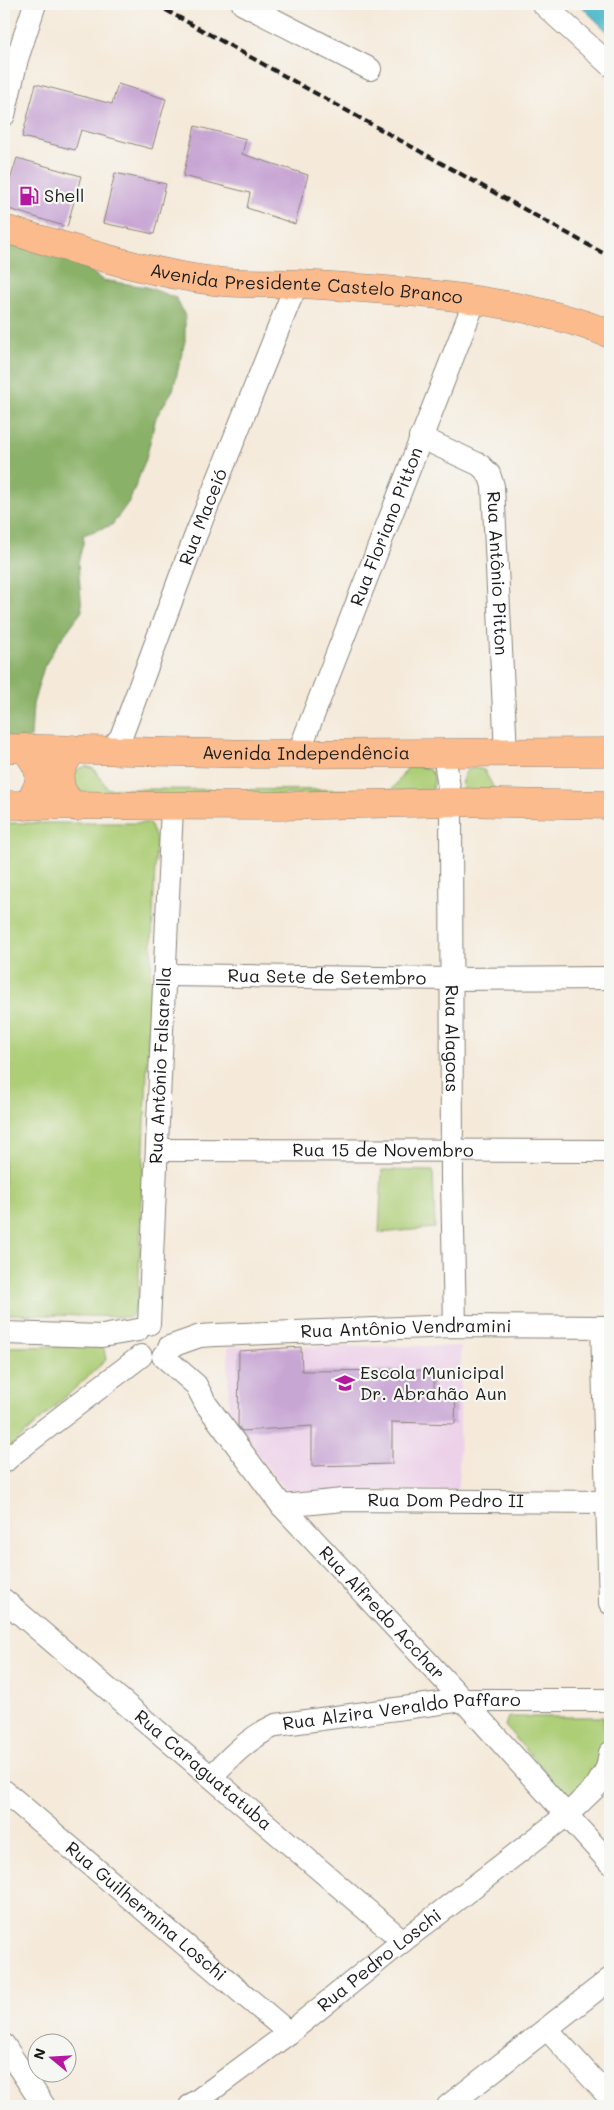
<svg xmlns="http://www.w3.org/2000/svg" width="614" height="2110" font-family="Mali,sans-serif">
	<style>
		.built { fill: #edd1e9 }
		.green { fill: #adce77; stroke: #64754a }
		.forest { fill: #8ab168; stroke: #536642 }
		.water { fill: #4fbacc; stroke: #366b74 }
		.building { fill: #c8a6d4 }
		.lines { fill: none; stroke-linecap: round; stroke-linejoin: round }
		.minor-casing { stroke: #88837b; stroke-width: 24 }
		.major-casing { stroke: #88837b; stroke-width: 29 }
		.minor { stroke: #fff; stroke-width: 22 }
		.major { stroke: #fbbb8c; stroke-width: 28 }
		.rail { stroke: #1c1c1c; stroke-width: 4; stroke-dasharray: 8 4; stroke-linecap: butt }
		.labels { text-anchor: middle; stroke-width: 4.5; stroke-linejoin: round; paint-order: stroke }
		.poi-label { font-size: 18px; fill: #1c1c1c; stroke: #f6f6f2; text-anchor: start }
		.street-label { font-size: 18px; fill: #1c1c1c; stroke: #f6f6f2 }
	</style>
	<rect width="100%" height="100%" fill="#f6f6f2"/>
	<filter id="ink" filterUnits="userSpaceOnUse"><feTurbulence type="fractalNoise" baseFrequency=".02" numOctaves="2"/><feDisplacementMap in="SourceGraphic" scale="10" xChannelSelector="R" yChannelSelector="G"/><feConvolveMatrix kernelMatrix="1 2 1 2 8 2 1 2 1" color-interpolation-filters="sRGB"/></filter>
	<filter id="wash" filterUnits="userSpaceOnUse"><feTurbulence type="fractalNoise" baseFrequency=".0096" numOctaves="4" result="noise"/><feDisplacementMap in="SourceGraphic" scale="20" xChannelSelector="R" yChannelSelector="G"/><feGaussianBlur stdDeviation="1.12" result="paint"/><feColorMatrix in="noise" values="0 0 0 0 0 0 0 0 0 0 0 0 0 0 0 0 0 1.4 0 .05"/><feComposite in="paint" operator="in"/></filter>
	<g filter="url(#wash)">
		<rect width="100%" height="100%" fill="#f5eada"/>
		<polygon class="built" points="461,1346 459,1490 287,1491 229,1419 228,1347"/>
		<g class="green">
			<path d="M86 766 94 769 108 789 392 790 408 767C426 766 439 768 432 791L78 800 69 775 76 770Z"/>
			<polygon points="476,768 484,770 495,790 462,793 463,777 467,770"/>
			<polygon points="4,823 150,823 156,839 138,1300 131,1317 4,1314"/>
			<polygon points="382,1170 433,1171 435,1228 379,1233"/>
			<polygon points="96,1346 104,1349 106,1360 4,1453 4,1347"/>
			<polygon points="508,1717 603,1717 606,1743 600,1768 573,1799 558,1787 505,1726"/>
		</g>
		<polygon class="forest" points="4,238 79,262 102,280 147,287 176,298 185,316 185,341 173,390 156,417 146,459 130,500 112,525 83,535 84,540 78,563 82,611 56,646 44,667 33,704 31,737 4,743"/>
		<polygon class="water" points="579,4 605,4 610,8 610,34"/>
		<g id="blocks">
			<g class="building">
				<polygon points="36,84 112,104 118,84 166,99 152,149 81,130 75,150 22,137"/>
				<polygon points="195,126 246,139 242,154 308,175 295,224 247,208 250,193 183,176"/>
				<polygon points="17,158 81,176 67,227 9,209 4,200"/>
				<polygon points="115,173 166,184 154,234 103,223"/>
				<polygon points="301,1347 302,1371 434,1370 434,1395 456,1396 455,1424 392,1422 392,1464 312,1466 312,1426 242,1431 238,1426 239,1351"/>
			</g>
		</g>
	</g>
	<g filter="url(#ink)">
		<use href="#blocks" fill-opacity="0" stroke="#88837b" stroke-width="1"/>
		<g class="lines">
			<defs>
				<g id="minor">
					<polyline points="243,4 370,69"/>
					<polyline points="543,4 610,65"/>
					<polyline points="4,115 17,59 35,4"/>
					<path id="s1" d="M420 437 480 465 489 474 493 486 506 752"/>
					<path id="s2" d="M110 750 121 737 195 537 291 297 298 284"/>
					<path id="s3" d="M444 753 451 802 452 1180 455 1326"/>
					<path id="s4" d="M298 754 475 300"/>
					<path id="s5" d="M165 975 453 979 610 978"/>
					<path id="s6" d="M157 1150 610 1151"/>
					<path id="s7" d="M149 1324 172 807"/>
					<polyline points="602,1327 610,1603"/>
					<polyline points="4,1333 102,1336 138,1330"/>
					<path id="s8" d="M169 1347 200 1336 216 1335 455 1326 610 1327"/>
					<path id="s9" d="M163 1356 196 1385 206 1404 282 1506 463 1700 610 1863"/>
					<polyline points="4,1462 14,1453 141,1356"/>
					<path id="s10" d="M282 1506 343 1500 610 1502"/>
					<path id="s11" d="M4 1600 403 1941"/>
					<path id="s12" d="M212 1776C232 1755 250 1737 276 1725L463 1700H610"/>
					<path id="s13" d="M4 1791 289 2033"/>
					<polyline points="547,2029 610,2098"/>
					<polyline points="4,2045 44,2106"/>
					<path id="s14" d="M190 2106 289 2033 403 1941 568 1814 596 1787 607 1768 610 1753"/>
					<polyline points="448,2106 610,1979"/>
				</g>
				<g id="major">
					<path id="s15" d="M4 229C73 248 142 272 214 281 242 285 272 282 301 284 399 290 519 297 610 334"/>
					<path id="s16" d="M4 748 257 754 610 752"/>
					<path d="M24 748C44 771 44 782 26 806"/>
					<path d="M73 749C57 771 53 789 76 807"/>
					<polyline points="4,805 278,806 451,802 610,805"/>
				</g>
			</defs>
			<use href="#minor" class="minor-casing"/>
			<use href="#major" class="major-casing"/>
			<use href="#minor" class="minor"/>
			<use href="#major" class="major"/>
			<polyline class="rail" points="155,4 610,257"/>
		</g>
	</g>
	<defs>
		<symbol id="fuel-bare" viewBox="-9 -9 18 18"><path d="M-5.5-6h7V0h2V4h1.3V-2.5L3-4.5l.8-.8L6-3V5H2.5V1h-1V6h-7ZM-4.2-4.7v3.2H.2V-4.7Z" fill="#b5179e" stroke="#f6f6f2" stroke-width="2.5" paint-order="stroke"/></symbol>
		<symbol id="school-bare" viewBox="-9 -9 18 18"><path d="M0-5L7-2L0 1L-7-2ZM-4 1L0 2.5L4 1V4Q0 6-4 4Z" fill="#b5179e" stroke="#f6f6f2" stroke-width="2.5" paint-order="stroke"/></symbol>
	</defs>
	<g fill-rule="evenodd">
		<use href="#fuel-bare" x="15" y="182" width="28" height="28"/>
		<use href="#school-bare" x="331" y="1369" width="28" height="28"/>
	</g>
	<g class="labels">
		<g class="poi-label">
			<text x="44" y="202">Shell</text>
			<text x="360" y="1379">Escola Municipal<tspan x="360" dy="21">Dr. Abrahão Aun</tspan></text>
		</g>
		<g class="street-label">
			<text dy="6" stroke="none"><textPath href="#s15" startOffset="309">Avenida Presidente Castelo Branco</textPath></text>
			<text dy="6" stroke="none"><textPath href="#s2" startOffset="252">Rua Maceió</textPath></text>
			<text dy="6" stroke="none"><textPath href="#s4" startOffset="244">Rua Floriano Pitton</textPath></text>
			<text dy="6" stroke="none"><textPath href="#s1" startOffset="179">Rua Antônio Pitton</textPath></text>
			<text dy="6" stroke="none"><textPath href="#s16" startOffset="302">Avenida Independência</textPath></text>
			<text dy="6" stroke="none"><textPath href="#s5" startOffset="162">Rua Sete de Setembro</textPath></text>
			<text dy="6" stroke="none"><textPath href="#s3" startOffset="286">Rua Alagoas</textPath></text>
			<text dy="6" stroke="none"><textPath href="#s7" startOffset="259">Rua Antônio Falsarella</textPath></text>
			<text dy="6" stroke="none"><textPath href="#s6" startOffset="226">Rua 15 de Novembro</textPath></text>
			<text dy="6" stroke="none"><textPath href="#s8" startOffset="239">Rua Antônio Vendramini</textPath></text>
			<text dy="6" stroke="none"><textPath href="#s10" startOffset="164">Rua Dom Pedro II</textPath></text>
			<text dy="6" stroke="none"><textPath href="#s9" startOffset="339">Rua Alfredo Acchar</textPath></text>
			<text dy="6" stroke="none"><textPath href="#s12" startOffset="209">Rua Alzira Veraldo Paffaro</textPath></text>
			<text dy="6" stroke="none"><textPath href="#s11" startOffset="262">Rua Caraguatatuba</textPath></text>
			<text dy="6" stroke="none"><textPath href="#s13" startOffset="186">Rua Guilhermina Loschi</textPath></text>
			<text dy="6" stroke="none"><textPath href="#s14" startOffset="239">Rua Pedro Loschi</textPath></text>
		</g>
	</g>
	<rect width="614" height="2110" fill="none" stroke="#f6f6f2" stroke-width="20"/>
	<g transform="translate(52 2058) rotate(288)"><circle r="24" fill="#f6f6f2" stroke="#9f9f9c"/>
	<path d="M0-4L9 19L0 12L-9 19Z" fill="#b5179e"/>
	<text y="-8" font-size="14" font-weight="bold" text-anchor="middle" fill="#1c1c1c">N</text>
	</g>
</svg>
